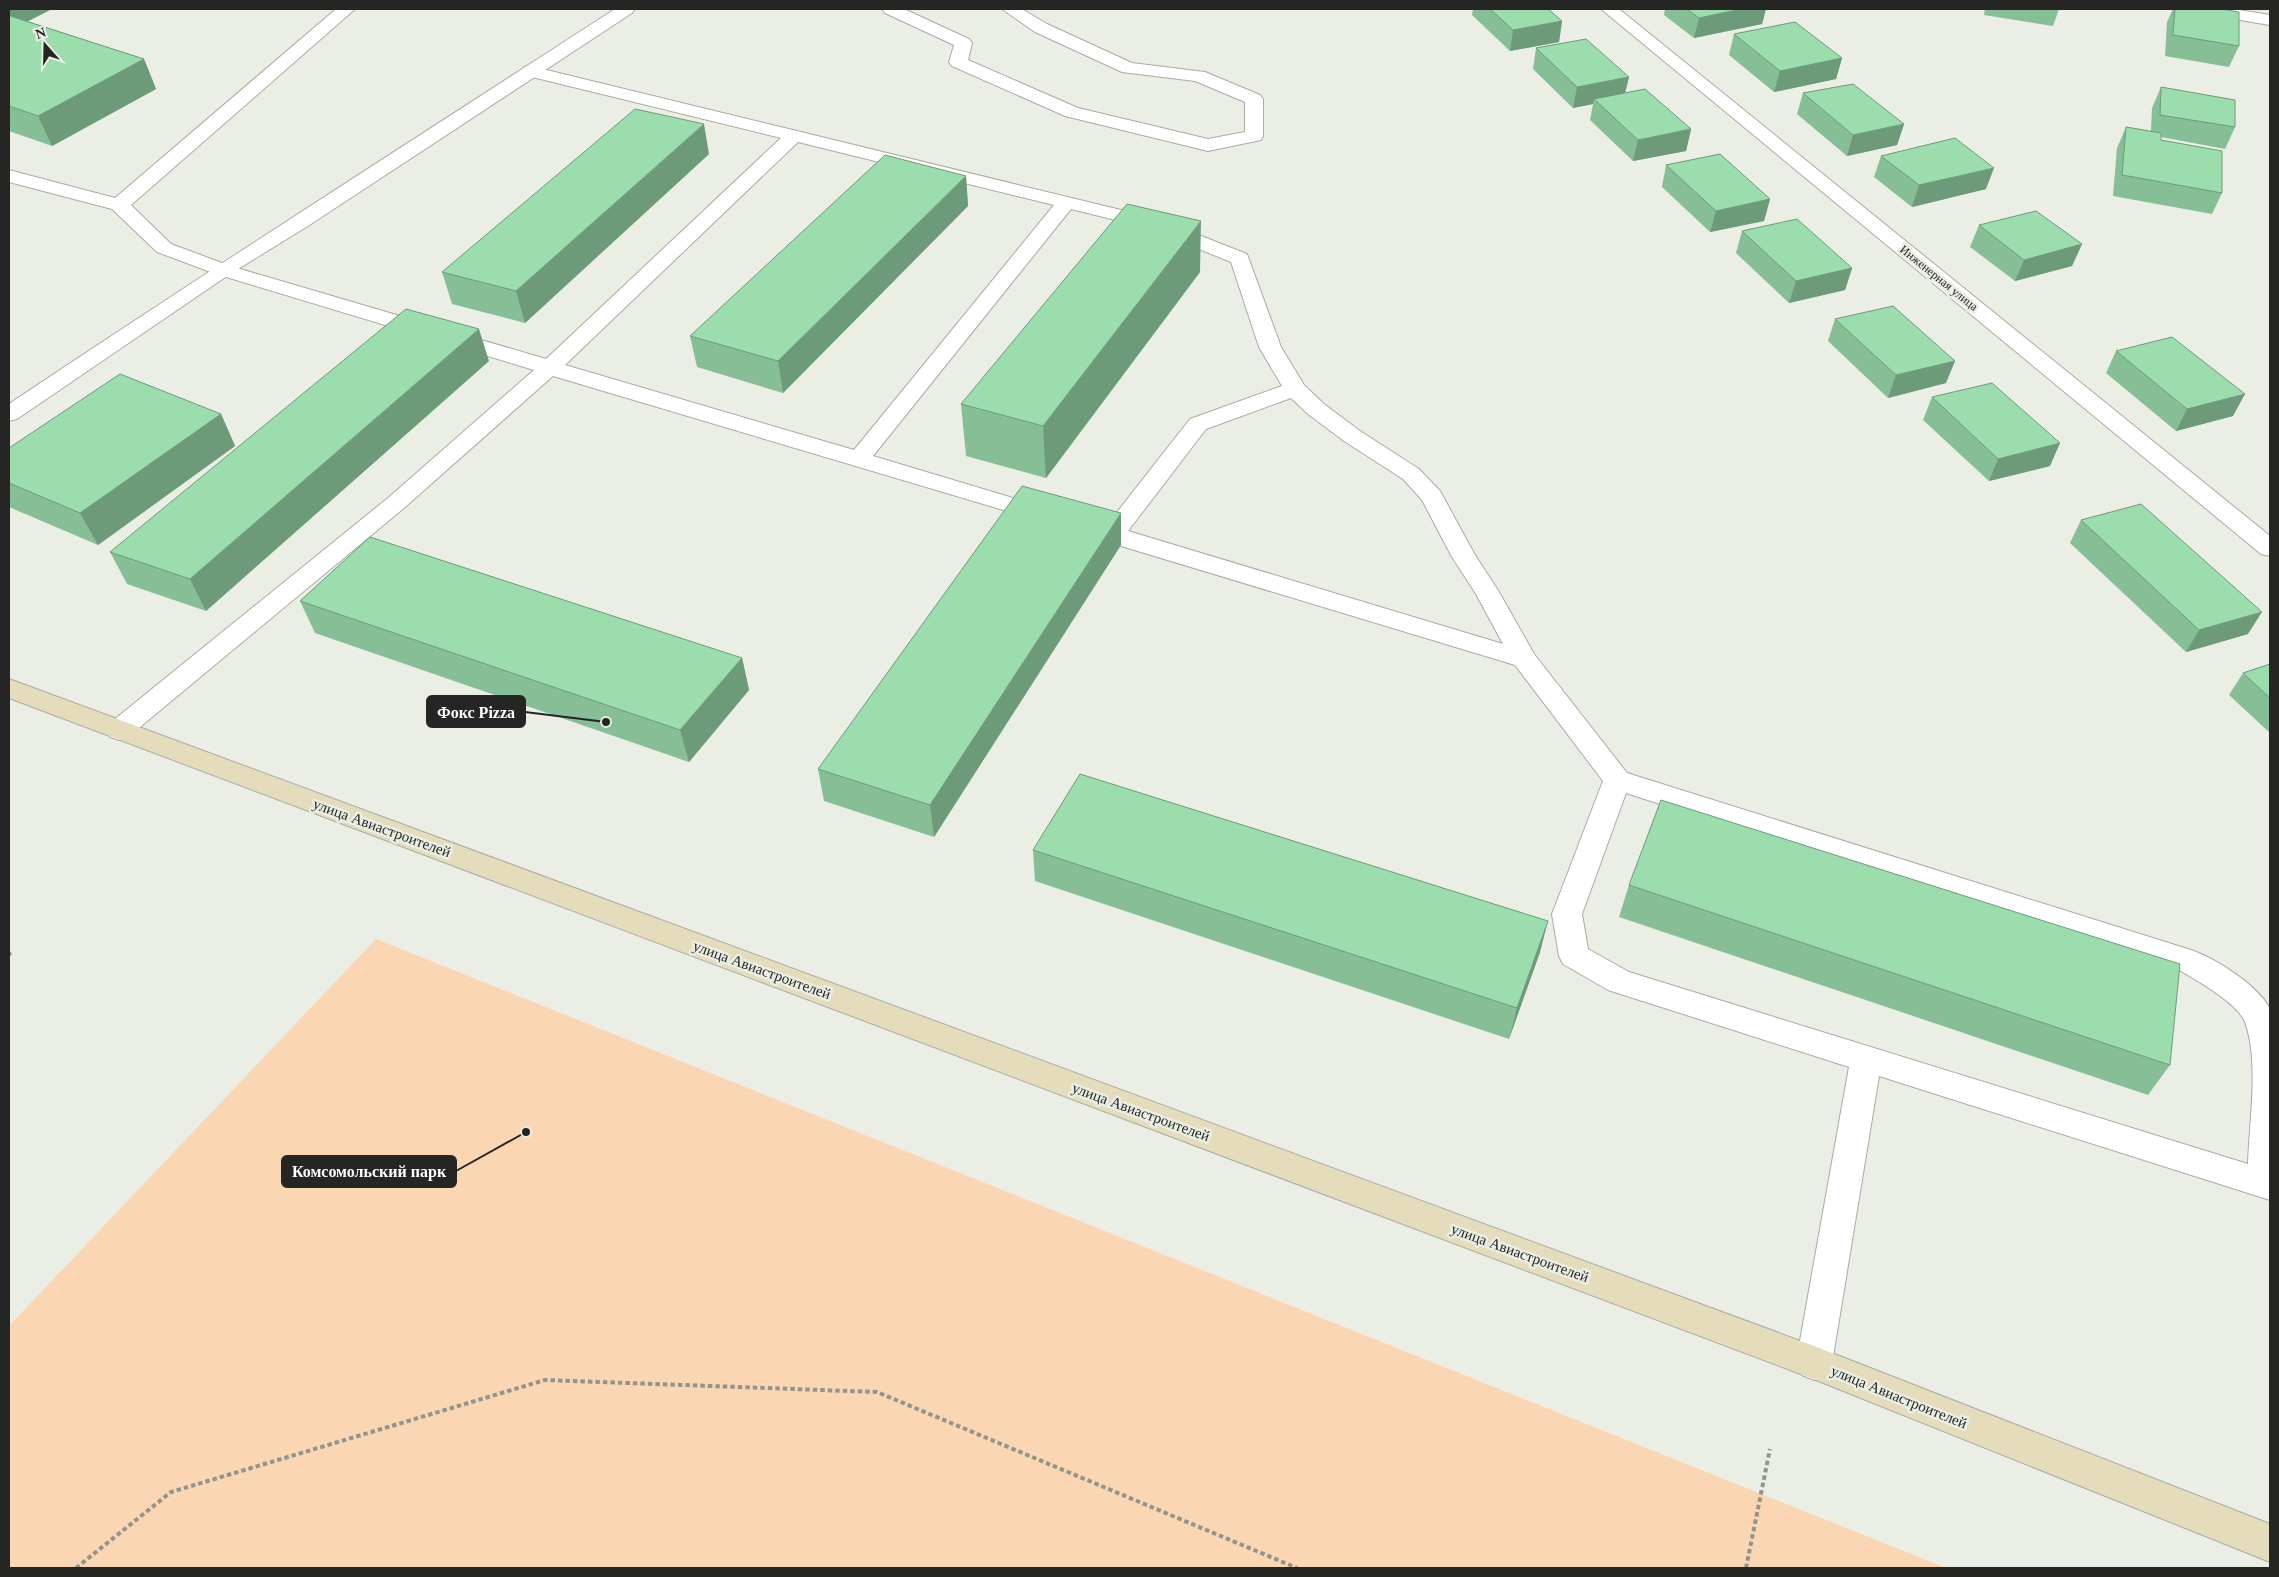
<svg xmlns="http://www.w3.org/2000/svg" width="2279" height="1577" font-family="'Times New Roman',serif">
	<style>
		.green { fill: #fbd6b2 }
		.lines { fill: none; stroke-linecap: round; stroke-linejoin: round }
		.lane-casing { stroke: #a9aca4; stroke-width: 2 }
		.street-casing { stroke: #a9aca4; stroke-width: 2 }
		.secondary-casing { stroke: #a9aca4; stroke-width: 2 }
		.path { stroke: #92958e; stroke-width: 4; stroke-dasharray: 4.5 3; stroke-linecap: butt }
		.lane { fill: #fff; fill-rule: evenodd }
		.street { fill: #fff; fill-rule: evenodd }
		.secondary { fill: #e4dcba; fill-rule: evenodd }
		.wall { fill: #86be96 }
		.shaded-wall { fill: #6d9b7a }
		.building { fill: #9cddae; stroke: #6d9b7a }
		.labels { text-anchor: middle; stroke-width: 5; stroke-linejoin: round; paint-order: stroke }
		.far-street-label { font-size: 12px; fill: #252623; stroke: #eaeee5 }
		.street-label { font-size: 15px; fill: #252623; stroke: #eaeee5 }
		.leader { fill: none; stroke: #252623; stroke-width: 2 }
		.callout-dot { fill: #252623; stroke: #eaeee5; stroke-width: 2 }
		.callout { fill: #252623; stroke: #252623; stroke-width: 2 }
		.callout-label { font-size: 16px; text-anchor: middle; font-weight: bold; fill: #fff }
	</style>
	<rect width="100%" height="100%" fill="#eaeee5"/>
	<polygon class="green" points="376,939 1946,1568 9,1568 9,1326"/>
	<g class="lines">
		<defs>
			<g id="lane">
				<path d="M336 9H355L131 205 171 244 230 266 546 359 781 138 524 75 521 71 524 67 530 66 1158 219 1247 254 1281 347 1304 385 1324 404 1360 431 1419 469 1440 491 1475 555 1499 592 1534 654 1627 773 2191 950C2215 958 2259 986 2270 1009V1200L1879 1076 1832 1363 1826 1375 1814 1380 1802 1375 1796 1363 1849 1067 1608 990 1563 964 1559 956 1552 914 1603 781 1515 665 1078 533 1074 527 1078 521 1086 519 1107 525 1190 419 1282 386 1259 347 1231 262 1144 227 1071 209 873 456 1053 510 1057 515 1053 520 1045 523 1037 520 553 376 404 508 128 737 119 740 110 737 106 730 110 723 388 498 534 370 216 274 157 252 112 209 9 182V170L115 198ZM798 142 1054 205 854 450 565 365ZM1291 398 1308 414 1344 441 1403 479 1422 500 1452 557 1476 594 1503 644 1128 531 1206 429ZM1626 793 2181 971C2198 981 2235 1002 2244 1020 2260 1057 2249 1124 2248 1164L1629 972 1588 949 1582 914Z"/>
				<polygon points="882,9 904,9 969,39 972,43 968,60 1078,108 1208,139 1245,132 1245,102 1195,81 1122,72 1035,32 1002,9 1022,9 1047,24 1132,63 1205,72 1260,95 1263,99 1263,136 1261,140 1208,151 1065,116 952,66 949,62 954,45 885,13"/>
			</g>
			<g id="street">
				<path d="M615 9H635L632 13 311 224 230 274 17 419 9 421V404C209 270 413 140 615 9Z"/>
				<polygon points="1601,9 1619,9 2270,536 2270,556 2261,554"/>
				<polygon points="2195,9 2233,9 2270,15 2270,25 2198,13"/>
			</g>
			<polygon id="secondary" points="9,679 1814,1346 2270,1524 2270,1562 1811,1378 9,698"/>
		</defs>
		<use href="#lane" class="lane-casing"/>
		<use href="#street" class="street-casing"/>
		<use href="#secondary" class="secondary-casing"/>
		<g class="path">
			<polyline points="76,1568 171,1492 545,1380 877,1392 1297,1568"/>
			<polyline points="1746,1568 1770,1449"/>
		</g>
		<use href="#lane" class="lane"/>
		<use href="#street" class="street"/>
		<use href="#secondary" class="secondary"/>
	</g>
	<g class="wall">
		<polygon points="9,9 52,9 27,21 144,59 156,89 52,146 9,131"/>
		<polygon points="1473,9 1548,9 1562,21 1559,42 1510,51 1472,15"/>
		<polygon points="1665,9 1766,9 1762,24 1694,38 1664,15"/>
		<polygon points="1985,9 2059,9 2053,26 1984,15"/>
		<polygon points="2173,9 2175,9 2239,46 2229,67 2165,56 2167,22"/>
		<polygon points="1734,34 1842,58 1836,79 1774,92 1729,55"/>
		<polygon points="1536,48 1629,77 1625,93 1691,129 1686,151 1633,161 1590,120 1593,104 1573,108 1533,69"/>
		<polygon points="2161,87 2235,127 2225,149 2161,137 2161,140 2222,193 2212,214 2113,196 2117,148 2126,127 2151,131 2152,108"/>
		<polygon points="1803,93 1904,124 1897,145 1847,156 1797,114"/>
		<polygon points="709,154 525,323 452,304 442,272"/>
		<polygon points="1881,156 1986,189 1912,207 1874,177"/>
		<polygon points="1666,165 1770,199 1764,221 1710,232 1662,187"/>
		<polygon points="966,176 968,206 783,393 697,367 690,336"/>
		<polygon points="1979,225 2082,244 2072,266 2015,281 1970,247"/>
		<polygon points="1742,231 1852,268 1845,290 1789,303 1736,253"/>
		<polygon points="1200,272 1046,478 966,456 961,404"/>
		<polygon points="1835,319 1946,383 1888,398 1828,341"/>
		<polygon points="2116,351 2233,416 2176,431 2106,373"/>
		<polygon points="489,361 206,611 127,584 110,552"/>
		<polygon points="1932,397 2050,466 1989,481 1923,420"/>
		<polygon points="221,414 235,446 98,545 9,507 9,448"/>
		<polygon points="2081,520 2248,634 2186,652 2070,543"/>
		<polygon points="1121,545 934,837 824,801 818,769"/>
		<polygon points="300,601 742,658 749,690 689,762 315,633"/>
		<polygon points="2270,664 2270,733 2229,695 2243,673"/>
		<polygon points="1033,850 1540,952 1509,1039 1035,881"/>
		<polygon points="1629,885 2170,1065 2148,1095 1619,917"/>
	</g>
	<g class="shaded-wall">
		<polygon points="9,9 52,9 9,31"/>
		<polygon points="1741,9 1766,9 1762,24 1694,38 1699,18"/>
		<polygon points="1562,21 1559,42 1510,51 1513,30"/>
		<polygon points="1842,58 1836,79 1774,92 1780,71"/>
		<polygon points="144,59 156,89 52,146 38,116"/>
		<polygon points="1629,77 1624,97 1594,99 1593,104 1573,108 1577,87"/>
		<polygon points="704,124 709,154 525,323 516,291"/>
		<polygon points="1904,124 1897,145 1847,156 1853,135"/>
		<polygon points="1691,129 1686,151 1633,161 1638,140"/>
		<polygon points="1994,168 1986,189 1912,207 1919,185"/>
		<polygon points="966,176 968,206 783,393 778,361"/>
		<polygon points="1770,199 1764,221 1710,232 1716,211"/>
		<polygon points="1201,221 1200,272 1046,478 1043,426"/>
		<polygon points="2082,244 2072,266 2015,281 2024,260"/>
		<polygon points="1852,268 1845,290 1789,303 1796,281"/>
		<polygon points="479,329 489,361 206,611 190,579"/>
		<polygon points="1955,361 1946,383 1888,398 1896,375"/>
		<polygon points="2245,394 2233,416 2176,431 2187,409"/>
		<polygon points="221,414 235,446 98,545 80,513"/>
		<polygon points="2060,443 2050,466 1989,481 1998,459"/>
		<polygon points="1121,513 1121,545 934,837 930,805"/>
		<polygon points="2262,612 2248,634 2186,652 2199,630"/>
		<polygon points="742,658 749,690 689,762 680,730"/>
		<polygon points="1548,921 1540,952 1509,1039 1517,1008"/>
		<polygon points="9,950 12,954 9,957"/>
	</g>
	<g class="building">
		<polygon points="1490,9 1548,9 1562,21 1513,30"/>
		<polygon points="1687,9 1741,9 1699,18"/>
		<polygon points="2175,9 2221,9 2239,12 2239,46 2173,35"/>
		<polygon points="9,16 10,16 144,59 38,116 9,106"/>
		<polygon points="1795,22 1842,58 1780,71 1734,34"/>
		<polygon points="1586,39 1629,77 1577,87 1536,48"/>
		<polygon points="1853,84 1904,124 1853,135 1803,93"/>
		<polygon points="2161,87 2235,100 2235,127 2160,115"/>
		<polygon points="1645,89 1691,129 1638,140 1594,99"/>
		<polygon points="635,109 704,124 516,291 442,272"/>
		<polygon points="2126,127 2161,133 2161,140 2222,151 2222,193 2122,175"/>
		<polygon points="1955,138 1994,168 1919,185 1881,156"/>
		<polygon points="1720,154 1770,199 1716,211 1666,165"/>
		<polygon points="885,155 966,176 778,361 690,336"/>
		<polygon points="1127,204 1201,221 1043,426 961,404"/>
		<polygon points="2036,211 2082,244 2024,260 1979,225"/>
		<polygon points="1797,219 1852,268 1796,281 1742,231"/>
		<polygon points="1893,306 1955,361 1896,375 1835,319"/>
		<polygon points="406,309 479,329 190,579 110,552"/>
		<polygon points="2172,337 2245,394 2187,409 2116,351"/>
		<polygon points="120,374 221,414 80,513 9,483 9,448"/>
		<polygon points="1992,383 2060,443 1998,459 1932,397"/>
		<polygon points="1022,486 1121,513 930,805 818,769"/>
		<polygon points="2141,504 2262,612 2199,630 2081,520"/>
		<polygon points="370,537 742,658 680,730 300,601"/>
		<polygon points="2270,664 2270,698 2243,673"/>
		<polygon points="1080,774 1548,921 1517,1008 1033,850"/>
		<polygon points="1661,800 2180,964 2170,1065 1629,885"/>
	</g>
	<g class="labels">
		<g class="far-street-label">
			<text transform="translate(1939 278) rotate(39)" y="4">Инженерная улица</text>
		</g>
		<g class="street-label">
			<text transform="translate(382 828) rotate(20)" y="5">улица Авиастроителей</text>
			<text transform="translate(762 970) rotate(20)" y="5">улица Авиастроителей</text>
			<text transform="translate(1141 1112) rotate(20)" y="5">улица Авиастроителей</text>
			<text transform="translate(1520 1253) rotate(20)" y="5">улица Авиастроителей</text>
			<text transform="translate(1899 1397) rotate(22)" y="5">улица Авиастроителей</text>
		</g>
	</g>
	<path class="leader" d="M606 722L525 712M526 1132L456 1171"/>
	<g class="callout-dot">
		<circle cx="606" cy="722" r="5"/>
		<circle cx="526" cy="1132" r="5"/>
	</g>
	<g class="callout">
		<rect x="427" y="696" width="98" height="31" rx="5"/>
		<rect x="282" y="1156" width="174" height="31" rx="5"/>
	</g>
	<g class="callout-label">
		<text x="476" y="718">Фокс Pizza</text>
		<text x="369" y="1177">Комсомольский парк</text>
	</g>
	<rect width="2279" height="1577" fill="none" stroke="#252623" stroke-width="20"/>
	<g transform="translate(45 45) rotate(340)" stroke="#eaeee5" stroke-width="4" paint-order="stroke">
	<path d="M0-4L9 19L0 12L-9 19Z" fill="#252623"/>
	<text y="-8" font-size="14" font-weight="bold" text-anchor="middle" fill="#252623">N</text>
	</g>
</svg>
